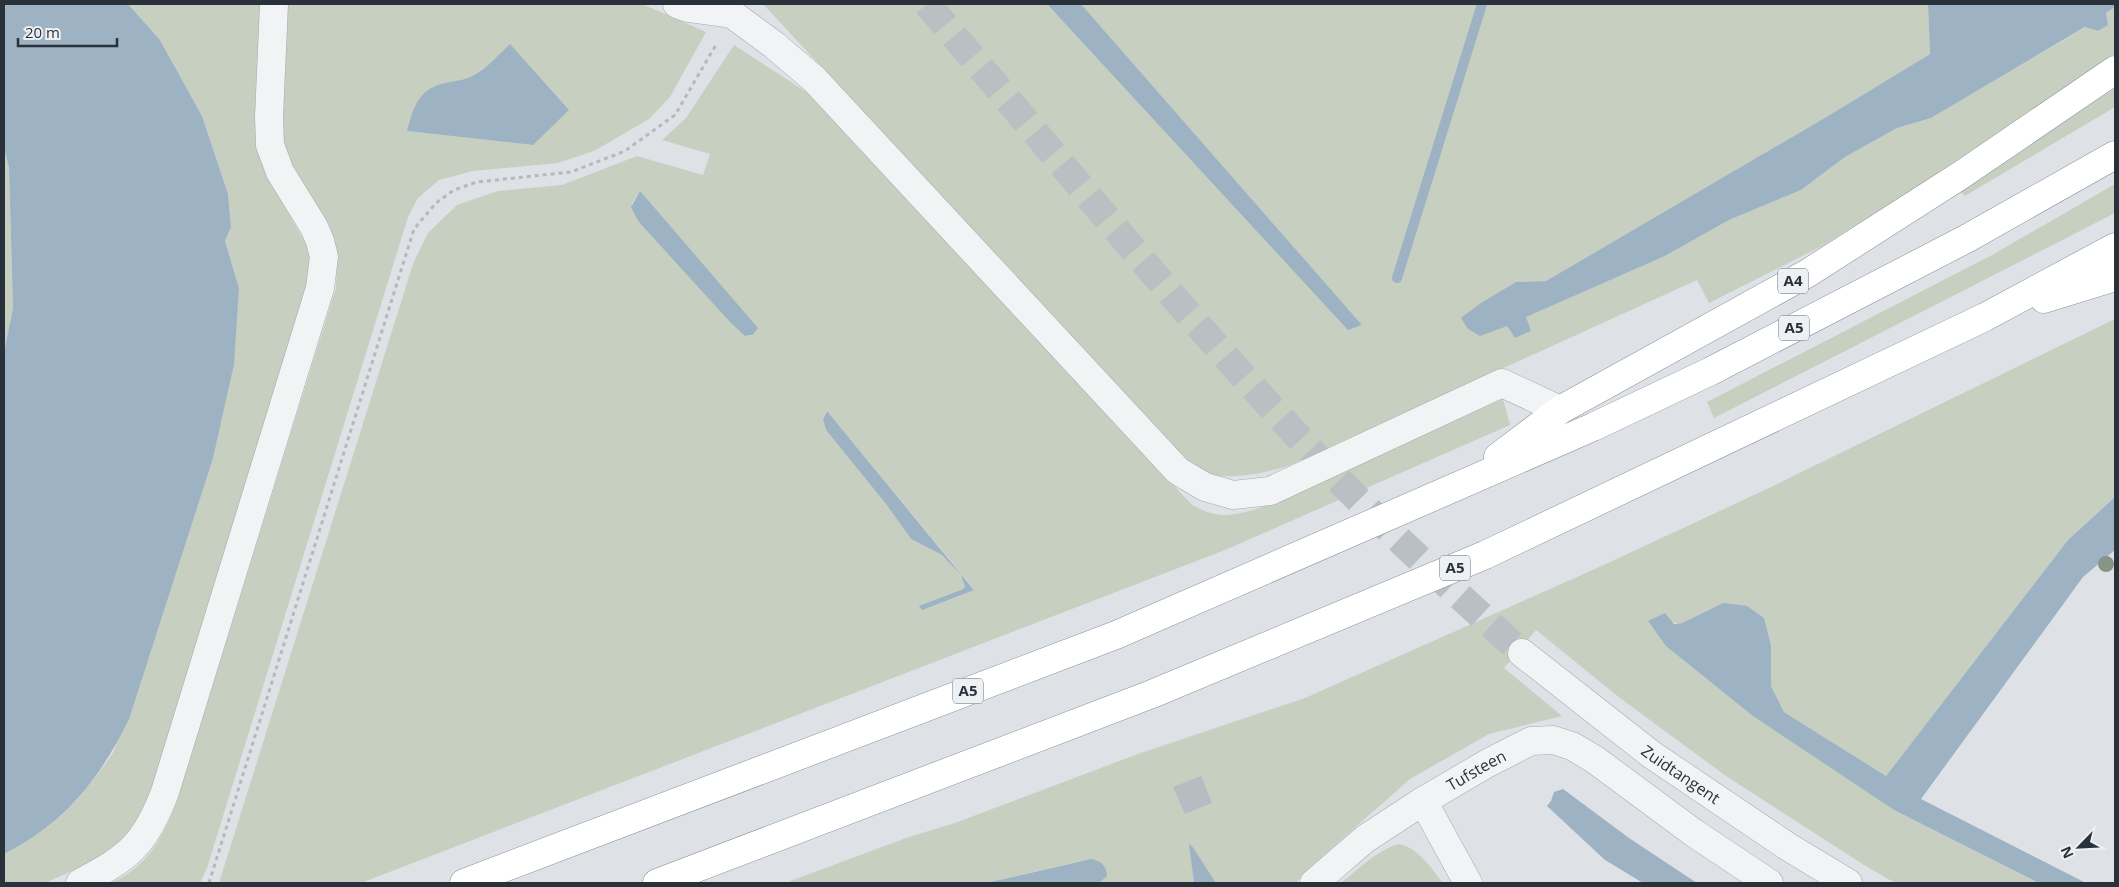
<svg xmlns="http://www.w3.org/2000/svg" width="2119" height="887" font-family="'Open Sans',sans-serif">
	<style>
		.green { fill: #c6cfc0; fill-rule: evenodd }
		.water { fill: #9db3c3 }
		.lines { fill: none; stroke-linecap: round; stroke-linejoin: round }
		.stream { stroke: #9db3c3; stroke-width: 10 }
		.building { fill: #b6bcc2 }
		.minor-tunnel { stroke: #babfc4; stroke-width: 28; stroke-dasharray: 28 14; stroke-linecap: butt }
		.minor-casing { stroke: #a4aaaf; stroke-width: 29 }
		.highway-casing { stroke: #87919b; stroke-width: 29 }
		.path { stroke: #b5b9bd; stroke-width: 3; stroke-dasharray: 4 4; stroke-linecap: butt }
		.minor { stroke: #f1f3f5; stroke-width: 28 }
		.highway { stroke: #fff; stroke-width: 28 }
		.tree { fill: #889586 }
		.labels { text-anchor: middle; stroke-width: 4; stroke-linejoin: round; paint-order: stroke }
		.shield { fill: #eef1f4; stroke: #646b72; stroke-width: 1 }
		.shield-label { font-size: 15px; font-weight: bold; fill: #29323b }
		.street-label { font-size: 16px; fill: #29323b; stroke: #eef1f4 }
	</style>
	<rect width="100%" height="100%" fill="#dee2e6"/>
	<g class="green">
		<path d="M128 4H262L257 142 264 170 308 248 311 264 309 280 160 777 139 821 110 854 45 883H4V854C54 829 83 797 114 751L239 288 225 241 231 227 228 194 202 116 160 40Z"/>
		<path d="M288 4H642L706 32 670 97 649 119 594 151 558 163 473 171 439 180 418 198 408 217 207 868 200 883H111C148 866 161 840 176 804L336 288C336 275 338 262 336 249 332 218 311 200 297 175 290 162 286 149 282 135ZM489 65 533 145 407 131 433 87 469 78Z"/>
		<path d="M763 4H1047L1348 329 1362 325 1081 4H1928L1930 54 1828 116 1546 281 1516 282 1507 326 1515 338 1531 331 1525 317 1665 256 1729 220 1801 190 1845 157 1897 128 1931 118 2086 27 2098 31 2105 13 2115 7V54L1904 195 1822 246 1709 303 1697 280 1288 466C1263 473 1233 480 1207 474 1200 472 1193 465 1187 461Z"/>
		<path d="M734 45 808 93 1192 505C1203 511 1215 516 1228 515 1266 511 1310 487 1345 471 1398 447 1450 423 1503 399L1510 425 1225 550 361 883H219L413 264 428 233 457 205 498 191 562 185 637 156 703 175 710 154 662 140 686 118ZM638 193 755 334 751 336H745L638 221 632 204ZM827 411 974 589 958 592 965 587 961 575 942 555 911 539 886 504 826 430 823 417Z"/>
		<polygon points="2115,82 2115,107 1965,196 1960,191"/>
		<polygon points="4,147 9,168 13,308 4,352"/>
		<polygon points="2115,184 2115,213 1714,418 1707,402 1992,255"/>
		<polygon points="2115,319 2115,497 2068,540 1886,776 1784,712 1771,686 1771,646 1723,603 1682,623 1649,621 1894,810 2039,883 1895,883 1864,865 1726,776 1620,698 1536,630 1504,668 1562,716 1489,734 1410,779 1309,868 1296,883 1216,883 1190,844 1194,883 1099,883 1106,876 1081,861 986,883 785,883 909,837 955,823 1138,754 1305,698 1595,569 1769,488"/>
		<path d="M1399 844C1419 848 1431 868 1443 883H1341C1359 869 1377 850 1399 844Z"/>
	</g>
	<g class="water">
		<path d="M4 4H128L160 40 202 116 228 194 231 227 225 241 239 288 234 364 213 458 129 719C100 779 64 824 4 854V352L13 308 9 168 4 147Z"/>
		<polygon points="1047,4 1081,4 1362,325 1348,330"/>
		<polygon points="1928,4 2115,4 2115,7 2106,13 2108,25 2098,31 2085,27 1931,118 1897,128 1845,157 1801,190 1729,220 1665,256 1526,317 1531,331 1515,338 1507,326 1480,336 1468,329 1461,318 1481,303 1516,282 1546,281 1828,116 1930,54"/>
		<path d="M510 44 569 110 533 145 407 131C413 110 417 91 441 84 452 81 462 81 472 76 487 69 498 55 510 44Z"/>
		<polygon points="640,191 758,328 753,335 745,336 731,323 638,221 631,207"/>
		<polygon points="827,411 974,590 922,610 919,606 961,590 965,587 961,575 942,555 911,539 886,504 826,430 823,419"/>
		<polygon points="2115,497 2115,550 2083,577 1921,799 2086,883 2039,883 1894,810 1753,716 1666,646 1648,621 1665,613 1674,624 1682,623 1723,603 1747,606 1764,618 1771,646 1771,686 1784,712 1886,776 2068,540"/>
		<polygon points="1563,789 1629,838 1697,883 1643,883 1605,860 1547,806 1551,801 1554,792"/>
		<polygon points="1189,844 1192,846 1216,883 1194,883"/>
		<path d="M1091 859C1101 861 1106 865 1107 876L1099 883H986Z"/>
	</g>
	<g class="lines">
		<polyline class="stream" points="1397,278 1482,4"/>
	</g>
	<polygon class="building" points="1201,776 1212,803 1185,814 1173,787"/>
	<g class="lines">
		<path class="minor-tunnel" d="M927 4C1064 164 1195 331 1342 483 1399 542 1461 597 1522 653"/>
		<defs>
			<g id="minor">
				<polyline points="677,4 688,8 732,14"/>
				<polyline points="727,4 732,14 774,45 814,79 1178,471 1205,487 1233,495 1270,491 1502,383 1560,410"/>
				<path id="s1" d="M1522 653 1652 755 1790 848 1848 883"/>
				<path d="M80 883C129 857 145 845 165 792L320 288 324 257 320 241 314 227 280 172 270 145 269 117 274 4"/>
				<polyline points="1314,883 1365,839 1423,801"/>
				<path id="s2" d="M1468 883 1423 801 1488 763 1531 741 1553 740 1572 746 1594 759 1694 833 1769 883"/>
			</g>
			<g id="highway">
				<polyline points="2044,299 2115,277"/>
				<polyline points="1498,457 1560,410 1808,273 1961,175 2115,70"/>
				<polyline points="464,883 1116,635 1593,427 1711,371 1966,239 2115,155"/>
				<polyline points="657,883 1152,694 1485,555 1985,317 2115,247"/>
			</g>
		</defs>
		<use href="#minor" class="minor-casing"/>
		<use href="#highway" class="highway-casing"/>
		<polyline class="path" points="209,883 414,229 436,203 454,190 477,182 571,172 625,151 675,115 717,43"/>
		<use href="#minor" class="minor"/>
		<use href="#highway" class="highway"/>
	</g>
	<circle class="tree" cx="2106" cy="564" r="8"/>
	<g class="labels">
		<g class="shield">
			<rect x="1778" y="268.5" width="30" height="25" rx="4"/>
			<rect x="1779" y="315.5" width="30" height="25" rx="4"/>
			<rect x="1440" y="555.5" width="30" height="25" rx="4"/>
			<rect x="953" y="678.5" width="30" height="25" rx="4"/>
		</g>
		<g class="shield-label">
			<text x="1793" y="286">A4</text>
			<text x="1794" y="333">A5</text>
			<text x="1455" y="573">A5</text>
			<text x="968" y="696">A5</text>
		</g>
		<g class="street-label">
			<text dy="6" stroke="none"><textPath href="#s2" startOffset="155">Tufsteen</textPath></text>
			<text dy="6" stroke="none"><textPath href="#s1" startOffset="200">Zuidtangent</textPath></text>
		</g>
	</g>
	<rect width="2119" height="887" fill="none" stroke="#29323b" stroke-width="10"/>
	<g transform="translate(2079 847) rotate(246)" stroke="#eef1f4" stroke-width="4" paint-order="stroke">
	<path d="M0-4L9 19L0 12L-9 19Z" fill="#29323b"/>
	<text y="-8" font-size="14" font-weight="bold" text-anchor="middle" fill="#29323b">N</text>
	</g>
	<path d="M18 38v8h99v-8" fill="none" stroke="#29323b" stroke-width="2.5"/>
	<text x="25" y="38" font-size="15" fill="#29323b" stroke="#eef1f4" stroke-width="4" paint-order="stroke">20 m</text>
</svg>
